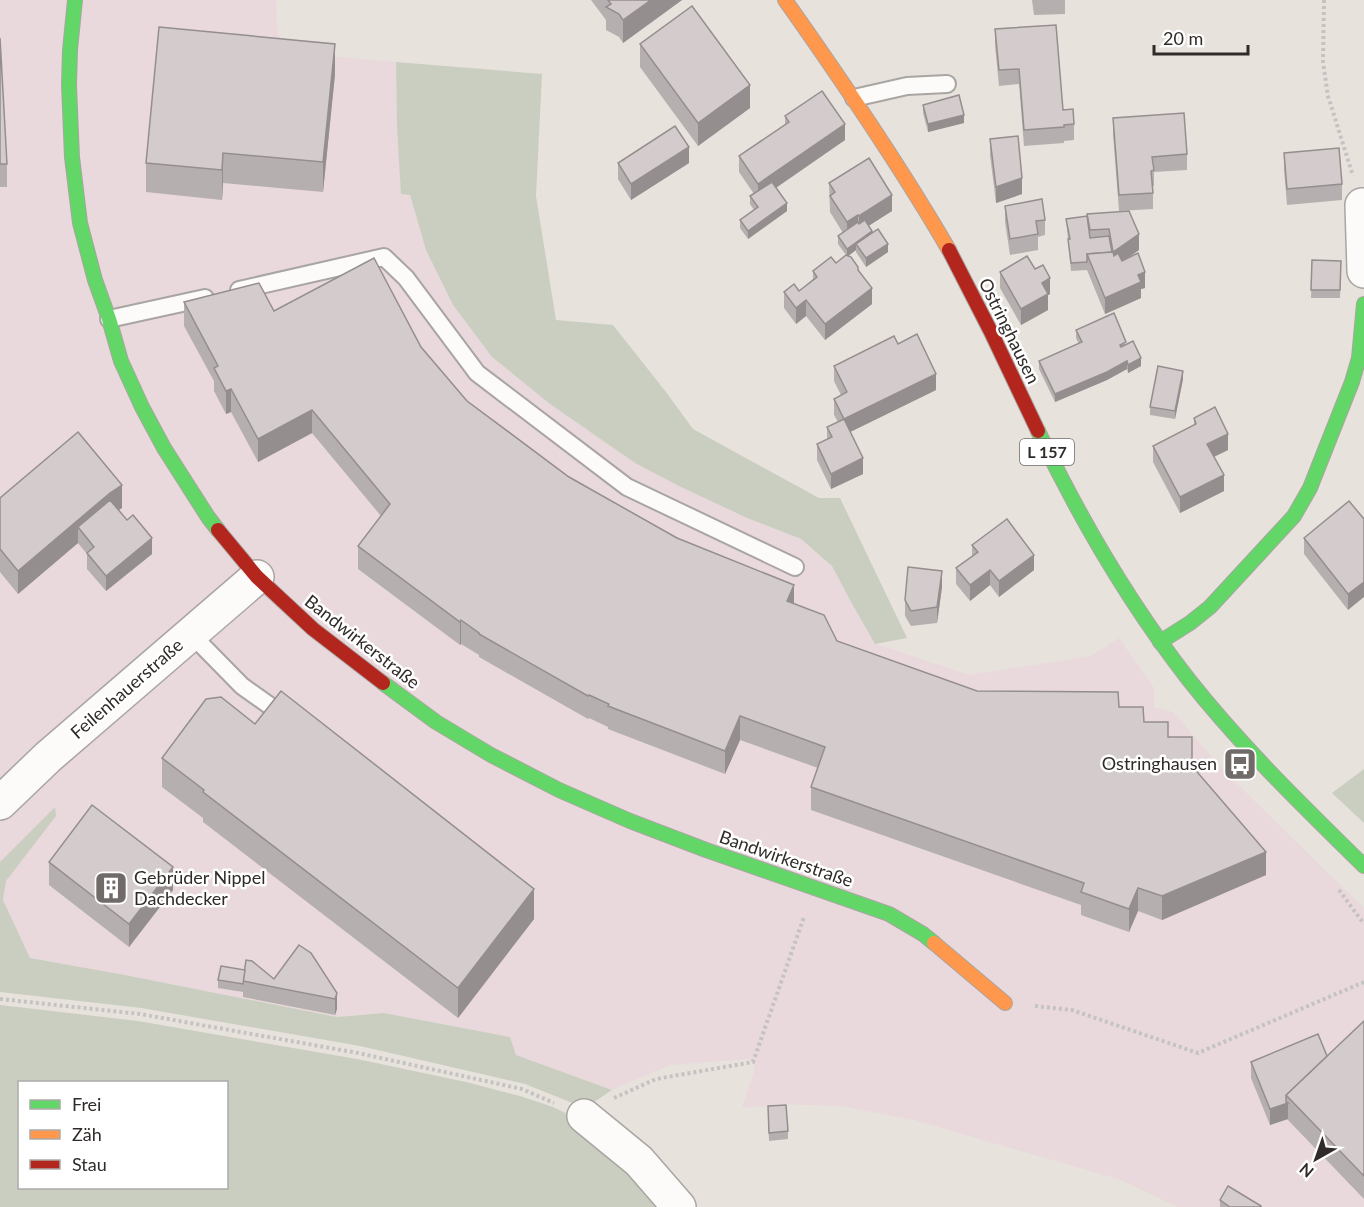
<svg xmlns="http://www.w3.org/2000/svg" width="1364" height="1207" font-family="Lato,sans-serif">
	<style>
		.industrial { fill: #e9d9dc }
		.green { fill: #cacec0; fill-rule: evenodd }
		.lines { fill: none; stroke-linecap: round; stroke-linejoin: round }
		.lane-casing { stroke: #a9a5a2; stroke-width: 20 }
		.street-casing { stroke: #a9a5a2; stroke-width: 36 }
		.fast-casing { stroke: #a9a5a2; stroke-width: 16 }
		.slow-casing { stroke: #a9a5a2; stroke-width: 16 }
		.jam-casing { stroke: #a9a5a2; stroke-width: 16 }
		.path { stroke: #c5c3c2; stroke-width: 4; stroke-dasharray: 3 3; stroke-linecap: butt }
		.lane { stroke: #fcfbfa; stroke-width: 16 }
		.street { stroke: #fcfbfa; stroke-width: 33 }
		.fast { stroke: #63d668; stroke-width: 14 }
		.slow { stroke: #ff974d; stroke-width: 14 }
		.jam { stroke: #b3261e; stroke-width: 14 }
		.wall { fill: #b6afaf }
		.shaded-wall { fill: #948e8f }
		.building { fill: #d4cbcc; stroke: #948e8f; stroke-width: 1.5 }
		.labels { text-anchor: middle; stroke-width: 5; stroke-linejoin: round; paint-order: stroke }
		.shield { fill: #fff; stroke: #6e6b69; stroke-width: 1.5 }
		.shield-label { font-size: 16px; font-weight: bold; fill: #302b29 }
		.street-label { font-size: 18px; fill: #302b29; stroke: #fff }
		.poi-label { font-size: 18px; fill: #302b29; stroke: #fff; text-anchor: end }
	</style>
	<rect width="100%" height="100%" fill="#e8e2dd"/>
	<polygon class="industrial" points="0,0 276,0 277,29 281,41 304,54 396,62 397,127 410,195 426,250 492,357 550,404 635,463 747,518 801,539 832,566 851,602 876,644 969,675 1091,656 1119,638 1154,688 1154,707 1173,712 1228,775 1364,908 1364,1207 1177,1207 1121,1180 914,1120 841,1106 776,1104 742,1108 755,1068 749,1059 670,1065 612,1090 516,1055 509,1037 384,1013 337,1017 125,975 30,958 0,978"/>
	<g class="green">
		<polygon points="396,62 542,74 536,196 556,320 613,325 666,392 693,429 819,498 840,498 907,638 875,644 851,602 832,566 801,539 747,518 679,486 635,463 550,404 492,357 453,305 426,250 410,195 401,194 397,127"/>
		<polygon points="1364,769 1364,823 1332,793"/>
		<polygon points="55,807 56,816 6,881 3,900 30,958 125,975 337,1017 384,1013 510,1037 516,1055 612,1090 585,1108 525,1084 360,1046 141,1008 0,992 0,862"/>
		<path d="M0 1005 138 1021 357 1059 466 1082 520 1096 553 1107 582 1121 670 1207H0ZM20 1082H226V1188H20Z"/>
	</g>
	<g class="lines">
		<defs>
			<g id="lane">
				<polyline points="854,98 907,86 947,84"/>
				<polyline points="239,290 384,257 406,278 477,373 627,487 795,567"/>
				<polyline points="109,319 205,298"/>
				<polyline points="191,634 242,686 287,718"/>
			</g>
			<g id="street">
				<polyline points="1362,205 1364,271"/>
				<polyline points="0,803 48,757 257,577"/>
				<polyline points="584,1116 639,1161 679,1207"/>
			</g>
			<g id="fast">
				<polyline points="75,0 70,50 69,85 72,157 80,223 95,280 109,319 121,361 142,407 164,448 208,517 218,530"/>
				<path d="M1038 431C1080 519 1129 603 1189 680 1242 747 1303 806 1364 866"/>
				<polyline points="1160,642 1190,623 1210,607 1294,516 1310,488 1352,382 1359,358 1364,304"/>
				<polyline points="383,683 436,722 491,755 559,790 630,821 706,850 889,914 923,934 934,943"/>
			</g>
			<g id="slow">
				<path d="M785 0C843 82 899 164 949 250"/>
				<polyline points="934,943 1005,1003"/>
			</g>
			<g id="jam">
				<polyline points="949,250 991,332 1038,431"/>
				<polyline points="218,530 257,577 313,629 383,683"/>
			</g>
		</defs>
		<use href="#lane" class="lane-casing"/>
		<use href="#street" class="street-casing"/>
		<use href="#fast" class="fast-casing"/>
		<use href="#slow" class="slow-casing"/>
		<use href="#jam" class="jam-casing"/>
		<g class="path">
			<polyline points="1324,0 1323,62 1328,96 1353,176"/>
			<polyline points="1339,890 1364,924"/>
			<polyline points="0,999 140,1014 358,1053 522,1089 554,1103"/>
			<polyline points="1035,1006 1072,1010 1198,1053 1364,982"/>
			<polyline points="614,1098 656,1079 753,1062 804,917"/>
		</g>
		<use href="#lane" class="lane"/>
		<use href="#street" class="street"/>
		<use href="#fast" class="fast"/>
		<use href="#slow" class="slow"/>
		<use href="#jam" class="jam"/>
	</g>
	<g class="wall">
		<polygon points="591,0 682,0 623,43 619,37 606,30 606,20"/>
		<polygon points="1032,0 1065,0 1065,14 1034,15"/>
		<polygon points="995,29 1074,124 1074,140 1064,141 1064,143 1024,146 1019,84 999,86 995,45"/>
		<polygon points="0,38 7,164 7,187 0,187"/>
		<polygon points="640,44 750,108 698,146 640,67"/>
		<polygon points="335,74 323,192 223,183 222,200 146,192 146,163"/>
		<polygon points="923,105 964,123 928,132 923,113"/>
		<polygon points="785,116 845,140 776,188 787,211 748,239 740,228 740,220 754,210 750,204 750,196 754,194 739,172 739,156 785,125"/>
		<polygon points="1113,118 1187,154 1187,170 1154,172 1154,186 1153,186 1153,209 1119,211 1113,134"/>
		<polygon points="990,139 1022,194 996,203 990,155"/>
		<polygon points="1284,153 1342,184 1342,200 1287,205 1284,169"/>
		<polygon points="618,163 689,163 631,200 618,179"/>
		<polygon points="829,183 892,211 868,226 872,233 888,252 866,267 856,252 856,250 848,256 858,270 872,304 825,340 806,316 796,324 784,308 784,292 799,291 813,279 813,271 836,263 846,255 838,244 838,236 843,233 830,212"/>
		<polygon points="1005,206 1045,220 1045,235 1038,237 1038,250 1010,255 1005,222"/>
		<polygon points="1129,211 1139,250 1128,258 1145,288 1141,289 1141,298 1105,314 1087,270 1071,271 1066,219 1087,221 1087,214"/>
		<polygon points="1312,260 1341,261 1340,298 1311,298"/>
		<polygon points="1035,269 1050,294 1048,295 1048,310 1021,325 1000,288 1000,272"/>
		<polygon points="184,302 274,311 421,347 467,401 569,477 794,604 837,641 977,691 1119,707 1168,737 1192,766 1266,875 1162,920 1138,911 1129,932 1081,915 1081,905 811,810 811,787 818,768 740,740 725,774 608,729 608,727 589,718 588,719 479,657 479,655 461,644 460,645 358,569 358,546 381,516 312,433 258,462 231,412 226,414 214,391 214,381 184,326"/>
		<polygon points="1076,330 1126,344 1141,366 1128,373 1127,369 1107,380 1055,402 1039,369 1039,361 1079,344 1076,338"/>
		<polygon points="898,344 927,357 936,390 850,432 863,474 831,489 817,460 817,444 827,440 827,427 838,422 834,415 834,399 841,395 834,381 834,366"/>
		<polygon points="1183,379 1175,419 1150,415 1150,407"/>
		<polygon points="1194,418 1228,450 1214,457 1224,491 1180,513 1153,462 1153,446 1194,425"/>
		<polygon points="0,498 122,508 118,510 152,554 106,591 87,569 87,554 78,543 18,594 0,572"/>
		<polygon points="1364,519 1348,610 1304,554 1304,538"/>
		<polygon points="972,545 1034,570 999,597 990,585 970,601 956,584 956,568 972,556"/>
		<polygon points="942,587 937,623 911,626 905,616 905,600"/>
		<polygon points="255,724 534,919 458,1018 203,822 203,818 162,787 162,758"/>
		<polygon points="49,862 173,890 129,947 49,885"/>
		<polygon points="274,979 337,993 337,1009 335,1015 243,997 243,992 218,988 218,980"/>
		<polygon points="1364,1021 1364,1199 1287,1119 1270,1125 1251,1078 1251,1062 1327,1056"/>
		<polygon points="768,1114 788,1131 788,1139 769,1141"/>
		<polygon points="1220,1200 1261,1207 1220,1207"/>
	</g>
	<g class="shaded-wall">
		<polygon points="651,0 682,0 623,43 623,20"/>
		<polygon points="335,44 335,74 323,192 323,162"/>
		<polygon points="750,85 750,108 698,146 698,123"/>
		<polygon points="964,115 964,123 928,132 928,124"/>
		<polygon points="845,124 845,140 758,200 758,184"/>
		<polygon points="689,147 689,163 631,200 631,184"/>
		<polygon points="223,153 223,183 222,200 222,170"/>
		<polygon points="1022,178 1022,194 996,203 996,187"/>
		<polygon points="892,195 892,211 859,232 859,216"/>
		<polygon points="787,203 787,211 748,239 748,231"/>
		<polygon points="858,215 858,230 847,238 847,222"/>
		<polygon points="872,231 872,240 856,244 856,250 847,257 847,249"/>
		<polygon points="1139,234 1139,250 1113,268 1113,252"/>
		<polygon points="888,244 888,252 866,267 866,258"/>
		<polygon points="1145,272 1145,288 1141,289 1141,298 1105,314 1105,298 1138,275"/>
		<polygon points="1050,278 1050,294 1048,295 1048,310 1021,325 1021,309 1042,283"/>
		<polygon points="872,288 872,304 825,340 825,324"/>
		<polygon points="806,300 806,316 796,324 796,308"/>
		<polygon points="1141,358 1141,366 1128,373 1128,365"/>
		<polygon points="1127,361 1127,369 1107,380 1055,402 1055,394"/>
		<polygon points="1183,371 1183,379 1175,419 1175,411"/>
		<polygon points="936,374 936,390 844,435 844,419"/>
		<polygon points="231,389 231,412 226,414 226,391"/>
		<polygon points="312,410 312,433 258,462 258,439"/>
		<polygon points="1228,434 1228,450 1207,460 1207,444"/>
		<polygon points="863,458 863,474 831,489 831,474"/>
		<polygon points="1224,475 1224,491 1180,513 1180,497"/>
		<polygon points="122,485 122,508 110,516 78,527 78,543 18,594 18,571 110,493"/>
		<polygon points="152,538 152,554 106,591 106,576"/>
		<polygon points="1034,555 1034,570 999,597 999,581"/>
		<polygon points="990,570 990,585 970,601 970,585"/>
		<polygon points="942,571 942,587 937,623 937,607"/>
		<polygon points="1364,582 1364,597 1348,610 1348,594"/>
		<polygon points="794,585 794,608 787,601"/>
		<polygon points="461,620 461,644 460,645 460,622"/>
		<polygon points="740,716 740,740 725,774 725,751"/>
		<polygon points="1266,852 1266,875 1162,920 1162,896"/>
		<polygon points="173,867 173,890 129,947 129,924"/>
		<polygon points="1138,888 1138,911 1129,932 1129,909"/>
		<polygon points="534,889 534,919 458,1018 458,988"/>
		<polygon points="337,993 337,1009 335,1015 335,999"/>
		<polygon points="1288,1103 1288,1119 1270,1125 1270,1109"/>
	</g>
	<g class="building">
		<polygon points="608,0 651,0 623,20 619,14 606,7 611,4"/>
		<polygon points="692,6 750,85 698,123 640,44"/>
		<polygon points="1056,25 1063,110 1073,109 1074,124 1064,125 1064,127 1024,130 1019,69 999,70 995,29"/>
		<polygon points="159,27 335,44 323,162 223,153 222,170 146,163"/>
		<polygon points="0,38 7,164 0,164"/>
		<polygon points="822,91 845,124 758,184 739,156 789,122 785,116"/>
		<polygon points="959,95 964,115 928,124 923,105"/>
		<polygon points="1184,113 1187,154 1152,157 1154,170 1151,171 1153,193 1119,195 1113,118"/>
		<polygon points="675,126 689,147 631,184 618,163"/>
		<polygon points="1018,136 1022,178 996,187 990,139"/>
		<polygon points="1339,148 1342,184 1287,189 1284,153"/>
		<polygon points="869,158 892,195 859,216 858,215 847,222 830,196 835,192 829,183"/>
		<polygon points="772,182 787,203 748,231 740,220 758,207 750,196"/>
		<polygon points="1042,199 1045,220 1036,221 1038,234 1010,239 1005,206"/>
		<polygon points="1129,211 1139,234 1113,252 1109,229 1090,230 1087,214"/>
		<polygon points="1087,216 1090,238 1109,236 1112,252 1087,254 1087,262 1071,263 1068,239 1070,239 1066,219"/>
		<polygon points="865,220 872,231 847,249 838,236 858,222 859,224"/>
		<polygon points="878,229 888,244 866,258 856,244"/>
		<polygon points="1113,252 1114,256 1118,253 1122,261 1138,253 1145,272 1138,275 1141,282 1105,298 1087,254"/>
		<polygon points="846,255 851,257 858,267 858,270 872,288 825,324 806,300 796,308 784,292 794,284 799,291 817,277 813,271 831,257 836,263"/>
		<polygon points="1027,256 1035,269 1043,265 1050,278 1042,283 1048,294 1021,309 1000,272"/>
		<polygon points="374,258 421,347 467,401 569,477 677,538 794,585 787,601 824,615 837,641 977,691 1118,692 1119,707 1143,707 1144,722 1168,722 1168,737 1192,737 1192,766 1266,852 1162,896 1138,888 1129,909 1081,892 1084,883 811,787 825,747 740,716 725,751 608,706 609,704 589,695 588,696 479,634 479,633 461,620 460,622 358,546 390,504 312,410 258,439 231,389 226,391 214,368 218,366 184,302 259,283 274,311"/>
		<polygon points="1312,260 1341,261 1340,290 1311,290"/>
		<polygon points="1114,313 1126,342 1120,345 1121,347 1133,341 1141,358 1128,365 1127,361 1107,372 1055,394 1039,361 1082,342 1076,330"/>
		<polygon points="917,334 936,374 844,419 834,399 847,392 834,366 894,336 898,344"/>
		<polygon points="1158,366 1183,371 1175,411 1150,407"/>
		<polygon points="1215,407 1228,434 1207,444 1224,475 1180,497 1153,446 1196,424 1194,418"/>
		<polygon points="844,419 863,458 831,474 817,444 832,437 827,427"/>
		<polygon points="78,432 122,485 110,493 18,571 0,549 0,498"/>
		<polygon points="110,500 127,520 133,515 152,538 106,576 87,553 94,547 78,527"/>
		<polygon points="1349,501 1364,519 1364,582 1348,594 1304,538"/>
		<polygon points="1007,519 1034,555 999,581 990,570 970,585 956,568 978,552 972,545"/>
		<polygon points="908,567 942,571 937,607 911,611 905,600"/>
		<polygon points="281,691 534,889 458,988 203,792 204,790 162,758 206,699 221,697 255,724"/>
		<polygon points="92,805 173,867 129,924 49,862"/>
		<polygon points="299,945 311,953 337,993 335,999 243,981 246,960 252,961 274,979"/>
		<polygon points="221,966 245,970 243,984 218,980"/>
		<polygon points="1364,1021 1364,1176 1286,1095"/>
		<polygon points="1318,1034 1327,1056 1286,1095 1286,1102 1288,1103 1270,1109 1251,1062"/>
		<polygon points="786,1105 788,1131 769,1133 768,1106"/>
		<polygon points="1228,1186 1261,1206 1261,1207 1230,1207 1220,1200"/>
	</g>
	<defs>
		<symbol id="bus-square" viewBox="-11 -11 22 22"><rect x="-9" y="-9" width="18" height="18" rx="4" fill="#706b68" stroke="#fff"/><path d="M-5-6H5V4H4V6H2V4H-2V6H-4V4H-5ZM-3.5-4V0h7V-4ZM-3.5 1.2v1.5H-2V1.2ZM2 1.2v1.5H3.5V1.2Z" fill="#fff"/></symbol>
		<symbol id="building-square" viewBox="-11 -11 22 22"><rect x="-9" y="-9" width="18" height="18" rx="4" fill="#706b68" stroke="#fff"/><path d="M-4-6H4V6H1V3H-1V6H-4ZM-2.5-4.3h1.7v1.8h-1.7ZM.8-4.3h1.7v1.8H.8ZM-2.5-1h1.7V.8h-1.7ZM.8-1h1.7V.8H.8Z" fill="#fff"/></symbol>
	</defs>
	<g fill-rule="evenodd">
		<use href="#bus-square" x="1221" y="745" width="38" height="38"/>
		<use href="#building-square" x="92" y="869" width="38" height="38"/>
	</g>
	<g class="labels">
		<rect class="shield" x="1020" y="439" width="54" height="26" rx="4.5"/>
		<g class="shield-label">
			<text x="1047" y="458">L 157</text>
		</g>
		<g class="street-label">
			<text transform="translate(1009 331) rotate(64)" y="6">Ostringhausen</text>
			<text transform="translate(362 642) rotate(38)" y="6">Bandwirkerstraße</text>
			<text transform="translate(127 689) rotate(-41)" y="6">Feilenhauerstraße</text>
			<text transform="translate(786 859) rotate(19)" y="6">Bandwirkerstraße</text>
		</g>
		<g class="poi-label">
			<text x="1217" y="770">Ostringhausen</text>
			<text x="134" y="884" text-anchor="start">Gebrüder Nippel<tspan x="134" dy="21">Dachdecker</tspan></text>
		</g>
	</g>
	<rect x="18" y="1081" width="210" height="108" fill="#ffffff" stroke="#acaaa9" stroke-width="1.5"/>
	<rect x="30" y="1100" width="30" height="9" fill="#63d668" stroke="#acaaa9" stroke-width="1.5"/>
	<text x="72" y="1111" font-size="18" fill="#302b29">Frei</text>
	<rect x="30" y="1130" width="30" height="9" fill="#ff974d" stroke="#acaaa9" stroke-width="1.5"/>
	<text x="72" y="1141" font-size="18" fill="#302b29">Zäh</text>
	<rect x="30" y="1160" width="30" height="9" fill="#b3261e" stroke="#acaaa9" stroke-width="1.5"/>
	<text x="72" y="1171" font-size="18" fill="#302b29">Stau</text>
	<g transform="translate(1316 1159) rotate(220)" stroke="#ffffff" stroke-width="4.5" paint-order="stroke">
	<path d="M0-4.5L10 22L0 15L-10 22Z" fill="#302b29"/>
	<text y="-9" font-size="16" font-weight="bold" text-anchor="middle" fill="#302b29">N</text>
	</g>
	<path d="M1154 45v9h94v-9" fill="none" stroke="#302b29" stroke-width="3"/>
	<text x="1163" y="45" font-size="18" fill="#302b29" stroke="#ffffff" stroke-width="4.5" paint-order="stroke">20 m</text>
</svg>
